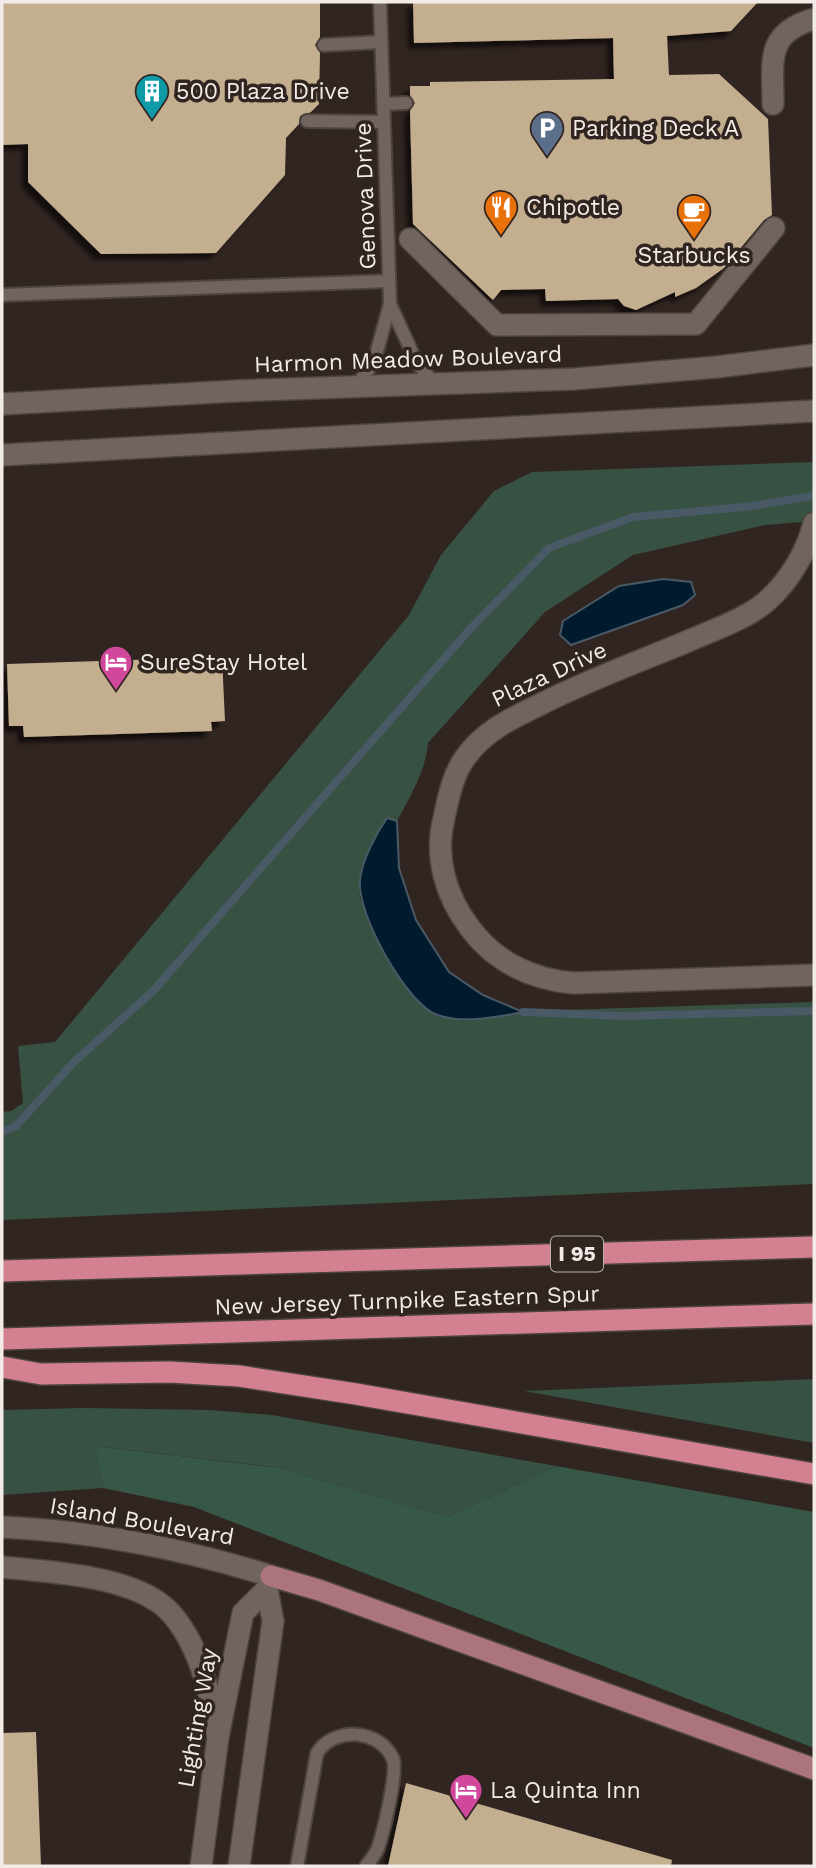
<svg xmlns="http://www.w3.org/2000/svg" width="816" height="1868" font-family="'Work Sans',sans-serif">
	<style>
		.green { fill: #375243 }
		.forest { fill: #375846 }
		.water { fill: #001b2d; stroke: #495965; stroke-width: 2 }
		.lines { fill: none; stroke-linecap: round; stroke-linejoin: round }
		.stream { stroke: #495965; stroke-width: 8 }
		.building { fill: #c4ae90; filter: url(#shadow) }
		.lane-casing { stroke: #4d433f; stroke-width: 16 }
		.street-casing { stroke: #4d433f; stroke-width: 24 }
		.secondary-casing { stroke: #4d433f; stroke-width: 24 }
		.primary-casing { stroke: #4d433f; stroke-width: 24 }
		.highway-casing { stroke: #4d433f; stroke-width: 24 }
		.lane { stroke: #71635e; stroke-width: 12 }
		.street { stroke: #71635e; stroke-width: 21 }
		.secondary { stroke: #71635e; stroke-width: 21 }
		.primary { stroke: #ac747c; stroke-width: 21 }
		.highway { stroke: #d38090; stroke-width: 21 }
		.labels { text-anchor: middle; stroke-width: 7; stroke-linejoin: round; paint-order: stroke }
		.shield { fill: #312521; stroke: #b9b0ac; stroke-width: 2 }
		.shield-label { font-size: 21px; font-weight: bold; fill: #f3ebe7 }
		.poi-label { font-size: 23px; fill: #f3ebe7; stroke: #312521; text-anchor: start }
		.street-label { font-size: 23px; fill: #f3ebe7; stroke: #312521 }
	</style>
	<defs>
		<filter id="shadow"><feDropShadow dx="-6" dy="6" stdDeviation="2" flood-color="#0009"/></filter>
	</defs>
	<rect width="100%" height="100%" fill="#312521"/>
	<g class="green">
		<path d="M814 462V521L765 525 633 555 545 612 428 743C426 770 410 797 397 821L387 818C370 842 359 871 360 899L499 1017 530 1011 814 1002V1184L2 1220V1112L11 1111 23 1103 18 1046 55 1042 409 615 441 555 494 491 532 472Z"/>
		<polygon points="814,1379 814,1443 524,1391"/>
		<polygon points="83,1408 209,1410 272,1415 556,1466 448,1517 280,1468 97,1446 103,1488 2,1495 2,1410"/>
	</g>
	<polygon class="forest" points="96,1446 280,1468 448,1517 556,1466 814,1512 814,1748 194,1507 103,1488"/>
	<g class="water">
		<polygon points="663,579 691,582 695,595 683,605 571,645 560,635 563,621 619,586"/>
		<path d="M387 818 397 821 399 868 416 920 449 972 483 995 523 1012C500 1017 456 1025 433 1013 404 998 357 914 360 881 361 862 376 834 387 818Z"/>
	</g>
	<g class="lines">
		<g class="stream">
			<polyline points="523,1012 623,1016 814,1011"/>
			<polyline points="2,1132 16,1126 74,1062 154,990 470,629 549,548 633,517 744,507 814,496"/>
		</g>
	</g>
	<g class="building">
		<polygon points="2,2 320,2 320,37 315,45 320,53 319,104 311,112 300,116 299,124 286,138 285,175 216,253 101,254 28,182 28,144 2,145"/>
		<polygon points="413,2 758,2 731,31 667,36 669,75 719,74 768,119 772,215 764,220 724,268 696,288 675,297 675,292 636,310 624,306 618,299 546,301 545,289 501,290 493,300 413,224 410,111 415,103 410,95 410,86 430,86 430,82 614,79 613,38 414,43"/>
		<polygon points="222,657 225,721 211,722 212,731 24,737 23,726 9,726 7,664"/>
		<polygon points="36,1732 41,1866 2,1866 2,1733"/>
		<polygon points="406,1783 672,1860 671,1866 388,1866"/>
	</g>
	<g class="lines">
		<defs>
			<g id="lane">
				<polyline points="324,45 381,42"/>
				<polyline points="384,104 406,103"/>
				<polyline points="307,121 384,122"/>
				<polyline points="2,295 389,281"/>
				<polyline points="390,304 416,361 436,386"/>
				<polyline points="355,388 374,362 390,304 380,2"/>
				<path d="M297 1866 317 1753C334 1726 380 1729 393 1759 398 1772 383 1833 378 1848 375 1855 370 1861 366 1866"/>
			</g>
			<g id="street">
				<path d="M773 104C773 61 765 33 814 19"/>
				<polyline points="410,239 497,325 696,324 774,228"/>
				<path d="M2 1527C93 1531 184 1549 271 1576L267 1589 273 1621 239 1866"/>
				<path d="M2 1567C48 1572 120 1575 158 1602 175 1613 188 1636 196 1654 207 1680 212 1709 218 1737"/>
				<polyline points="201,1866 218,1737 243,1613 267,1589"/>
			</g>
			<g id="secondary">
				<polyline points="2,404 236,391 574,379 717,367 814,355"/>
				<polyline points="2,455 814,411"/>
				<path d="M814 523C807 551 790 580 768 600 750 617 716 629 693 639 641 661 587 680 537 706 510 719 483 732 465 758 453 774 448 799 444 818 434 857 446 897 470 928 495 962 533 980 574 983L814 975"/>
			</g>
			<polyline id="primary" points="271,1576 319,1590 814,1769"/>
			<g id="highway">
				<polyline points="2,1271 814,1247"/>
				<polyline points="2,1339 814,1314"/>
				<polyline points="2,1367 41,1374 169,1372 239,1376 356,1394 814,1474"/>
			</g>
		</defs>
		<use href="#lane" class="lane-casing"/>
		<use href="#street" class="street-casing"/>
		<use href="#secondary" class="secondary-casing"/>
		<use href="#primary" class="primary-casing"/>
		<use href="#highway" class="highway-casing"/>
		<use href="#lane" class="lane"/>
		<use href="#street" class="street"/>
		<use href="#secondary" class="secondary"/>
		<use href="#primary" class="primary"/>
		<use href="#highway" class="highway"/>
	</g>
	<defs>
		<symbol id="building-pin" viewBox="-11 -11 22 30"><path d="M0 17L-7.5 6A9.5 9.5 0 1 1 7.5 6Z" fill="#0f9aa8" stroke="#312521"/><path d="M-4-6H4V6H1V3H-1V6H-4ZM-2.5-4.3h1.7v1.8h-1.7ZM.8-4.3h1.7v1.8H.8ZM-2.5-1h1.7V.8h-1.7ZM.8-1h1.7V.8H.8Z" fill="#fff"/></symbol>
		<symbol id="parking-pin" viewBox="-11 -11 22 30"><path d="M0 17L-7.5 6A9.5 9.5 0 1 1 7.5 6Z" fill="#5c6f8a" stroke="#312521"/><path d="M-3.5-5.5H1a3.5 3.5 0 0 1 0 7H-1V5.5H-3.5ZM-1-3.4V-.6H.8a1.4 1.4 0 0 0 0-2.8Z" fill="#fff"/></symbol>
		<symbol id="restaurant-pin" viewBox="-11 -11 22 30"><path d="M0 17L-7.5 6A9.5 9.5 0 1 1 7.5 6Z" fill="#e8710a" stroke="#312521"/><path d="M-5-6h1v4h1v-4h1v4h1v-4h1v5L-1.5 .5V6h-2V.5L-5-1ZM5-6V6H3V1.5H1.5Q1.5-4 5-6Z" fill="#fff"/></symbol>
		<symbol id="cafe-pin" viewBox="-11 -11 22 30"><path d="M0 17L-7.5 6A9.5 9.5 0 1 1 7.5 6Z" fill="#e8710a" stroke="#312521"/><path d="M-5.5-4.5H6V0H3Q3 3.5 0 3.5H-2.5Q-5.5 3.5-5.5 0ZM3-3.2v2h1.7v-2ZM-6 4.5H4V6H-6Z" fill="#fff"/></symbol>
		<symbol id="hotel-pin" viewBox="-11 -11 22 30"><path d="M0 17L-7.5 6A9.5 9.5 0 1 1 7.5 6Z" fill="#d1479c" stroke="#312521"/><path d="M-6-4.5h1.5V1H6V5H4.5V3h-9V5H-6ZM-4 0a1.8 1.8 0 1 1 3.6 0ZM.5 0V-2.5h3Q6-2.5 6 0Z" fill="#fff"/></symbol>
	</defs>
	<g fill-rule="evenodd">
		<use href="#building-pin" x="133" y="72" width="38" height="52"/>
		<use href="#parking-pin" x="528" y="109" width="38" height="52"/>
		<use href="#restaurant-pin" x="482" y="188" width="38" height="52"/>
		<use href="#cafe-pin" x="675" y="192" width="38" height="52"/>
		<use href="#hotel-pin" x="97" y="643" width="38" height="52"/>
		<use href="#hotel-pin" x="447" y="1771" width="38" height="52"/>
	</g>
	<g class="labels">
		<rect class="shield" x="551" y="1236.5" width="52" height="35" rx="5"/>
		<g class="shield-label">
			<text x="577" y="1261">I 95</text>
		</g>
		<g class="poi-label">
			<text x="176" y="99">500 Plaza Drive</text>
			<text x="572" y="136">Parking Deck A</text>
			<text x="526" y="215">Chipotle</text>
			<text x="694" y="263" text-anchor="middle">Starbucks</text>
			<text x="140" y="670">SureStay Hotel</text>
			<text x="490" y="1798">La Quinta Inn</text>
		</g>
		<g class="street-label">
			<text transform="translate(365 196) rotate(-92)" y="8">Genova Drive</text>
			<text transform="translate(408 359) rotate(-2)" y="8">Harmon Meadow Boulevard</text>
			<text transform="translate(549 674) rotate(-25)" y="8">Plaza Drive</text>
			<text transform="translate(407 1300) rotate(-2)" y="8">New Jersey Turnpike Eastern Spur</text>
			<text transform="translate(142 1521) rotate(10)" y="8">Island Boulevard</text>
			<text transform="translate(197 1718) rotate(-80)" y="8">Lighting Way</text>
		</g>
	</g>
	<rect width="816" height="1868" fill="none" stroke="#f3ebe7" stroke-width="7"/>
</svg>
